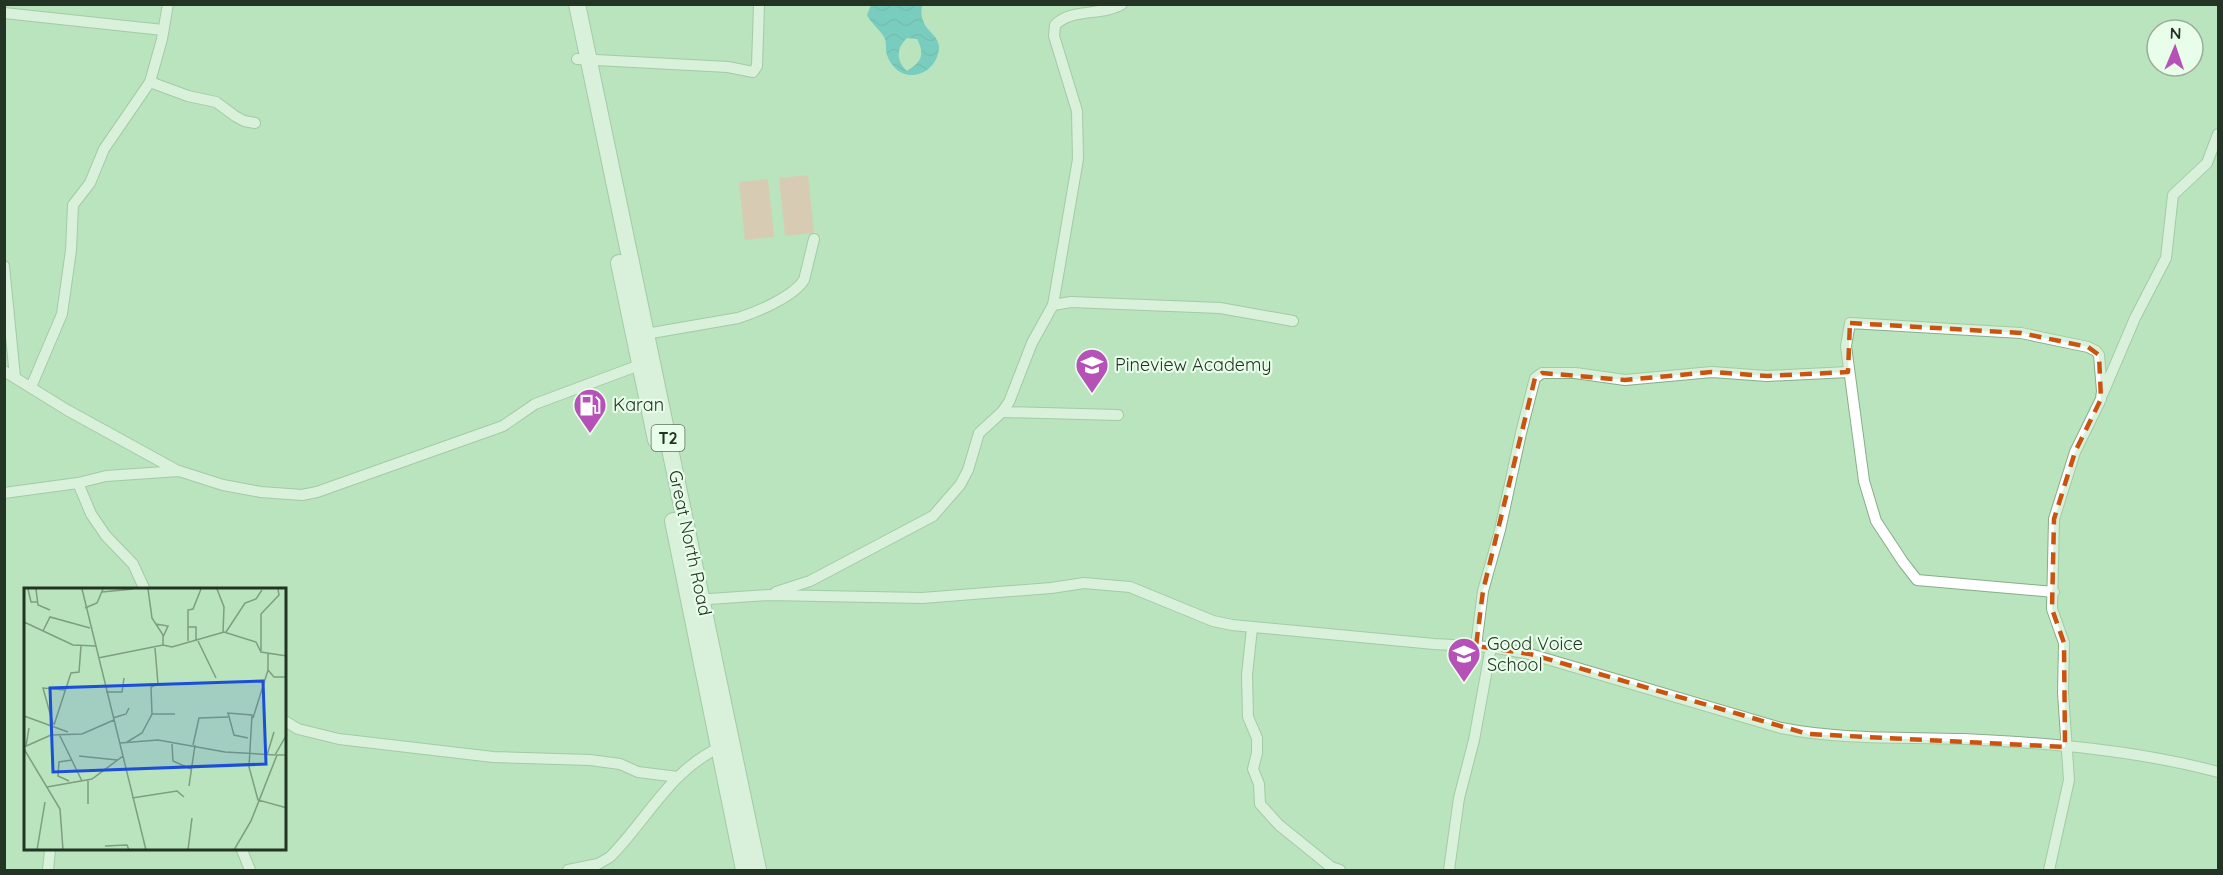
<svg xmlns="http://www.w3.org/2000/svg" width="2223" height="875" font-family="Quicksand,sans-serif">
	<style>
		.pitch { fill: #fab0a7 }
		.water { fill: url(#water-waves); fill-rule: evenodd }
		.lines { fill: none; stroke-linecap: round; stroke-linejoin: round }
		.minor-casing { stroke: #85ae89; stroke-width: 12 }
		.highway-casing { stroke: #85ae89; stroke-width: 18 }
		.minor { stroke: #fff; stroke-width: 10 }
		.highway { stroke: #fff; stroke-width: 16 }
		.marked { fill: none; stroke: #ca5310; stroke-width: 4.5; stroke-dasharray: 12 8; stroke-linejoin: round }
		.labels { text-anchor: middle; stroke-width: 4.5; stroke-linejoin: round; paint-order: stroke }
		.shield { fill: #e9feea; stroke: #5e7160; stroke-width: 1.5 }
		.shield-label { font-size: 16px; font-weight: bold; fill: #233425 }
		.poi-label { font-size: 18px; fill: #233425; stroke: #e9feea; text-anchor: start }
		.street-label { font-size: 18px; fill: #233425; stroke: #e9feea }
		.inset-road { fill: none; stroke: #7d9e80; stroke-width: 1.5 }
		.view { fill: #1d4ed8; fill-opacity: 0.15; stroke: #1d4ed8; stroke-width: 3 }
		.inset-edge { fill: none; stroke: #233425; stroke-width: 3 }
	</style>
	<defs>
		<pattern id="water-waves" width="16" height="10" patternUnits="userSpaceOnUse" patternTransform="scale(1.5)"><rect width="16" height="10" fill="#2bb2c2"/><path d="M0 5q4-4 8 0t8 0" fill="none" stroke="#24929d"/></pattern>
	</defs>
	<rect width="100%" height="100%" fill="#b9e4bd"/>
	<g class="pitch">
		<polygon points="808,175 814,233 785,236 779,178"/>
		<polygon points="768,179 774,237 745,240 739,182"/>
	</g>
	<path class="water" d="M871 5H922C918 30 937 31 939 46 939 55 935 64 927 70 911 81 893 73 887 55 885 49 887 42 884 37 879 29 871 23 867 15ZM907 38 917 39C925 54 922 62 907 71 896 61 896 48 907 38Z"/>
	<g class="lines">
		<defs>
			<g id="minor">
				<polyline points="4,13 163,30"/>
				<polyline points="577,59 728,67 753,72 757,66 759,4"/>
				<polyline points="150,82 188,96 216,102 235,116 244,121 255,123"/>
				<polyline points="4,266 15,377"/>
				<polyline points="1053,305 1071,302 1220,308 1293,321"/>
				<path d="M640 335 738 318C757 312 793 297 804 280L814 239"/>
				<polyline points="4,371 67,410 178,471"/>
				<polyline points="31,387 62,314 71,250 73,205 90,183 104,149 150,82 162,39 168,4"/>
				<polyline points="2103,393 2135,318 2166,258 2173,195 2207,163 2218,134"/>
				<polyline points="1002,412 1118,415"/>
				<polyline points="78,483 91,514 106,536 133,564 145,590"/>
				<polyline points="4,493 78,483 106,476 179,471 223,485 261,492 302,495 317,492 503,426 535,404 645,363"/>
				<path d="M776 592 810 581 933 516 960 485 968 470 979 433 1002 412 1009 402 1032 343 1053 305 1078 159 1077 111 1054 36 1055 25C1071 8 1103 16 1122 4"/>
				<path d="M695 600 769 595 922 598 1051 588 1084 583 1130 587 1213 621 1232 625 1434 644 1491 647 1530 654 1781 728C1842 740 1903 737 1964 739 2049 743 2136 750 2218 772"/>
				<polyline points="1252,628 1247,675 1248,717 1257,738 1257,753 1253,769 1259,784 1260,804 1279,825 1331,867 1340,870"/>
				<polyline points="1476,646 1483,591 1500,530 1521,433 1535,378 1542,373 1575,373 1625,380 1712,372 1767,376 1848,372"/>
				<polyline points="285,721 298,729 339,739 493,757 590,760 620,764 638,772 678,777"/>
				<polyline points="242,850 250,870"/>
				<polyline points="48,870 50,850"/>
				<path d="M568 870 598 864 610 857C647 820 672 767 723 746"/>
				<polyline points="1449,870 1459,798 1474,740 1491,647"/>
				<polyline points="2049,870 2069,780 2063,693 2064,643 2052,609 2054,519 2075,452 2101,399 2102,391 2099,355 2096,351 2088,347 2021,333 1850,323 1846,346 1864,481 1876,521 1903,562 1917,580 2054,592"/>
			</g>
			<g id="highway">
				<polyline points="577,4 758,870"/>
				<polyline points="619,263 656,440"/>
				<polyline points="673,521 744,870"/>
			</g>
		</defs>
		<use href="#minor" class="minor-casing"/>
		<use href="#highway" class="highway-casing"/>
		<use href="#minor" class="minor"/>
		<use href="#highway" class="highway"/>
	</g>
	<path d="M0 0H2223V875H0ZM1850 323 2021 333 2088 347 2099 355 2101 399 2075 452 2054 519 2052 609 2064 643 2065 747 1808 734 1530 654 1476 646 1483 591 1535 378 1542 373 1625 380 1712 372 1767 376 1848 372Z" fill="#b9e4bd" fill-opacity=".55" fill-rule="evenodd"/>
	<path class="marked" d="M1850 323 2021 333 2088 347 2099 355 2101 399 2075 452 2054 519 2052 609 2064 643 2065 747 1808 734 1530 654 1476 646 1483 591 1535 378 1542 373 1625 380 1712 372 1767 376 1848 372Z"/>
	<defs>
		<symbol id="school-pin" viewBox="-11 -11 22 30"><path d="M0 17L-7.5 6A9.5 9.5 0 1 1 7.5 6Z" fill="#b651b7" stroke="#e9feea"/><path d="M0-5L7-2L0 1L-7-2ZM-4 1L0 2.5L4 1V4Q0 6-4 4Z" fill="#fff"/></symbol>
		<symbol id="fuel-pin" viewBox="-11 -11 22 30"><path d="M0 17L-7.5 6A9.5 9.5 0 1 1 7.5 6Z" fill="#b651b7" stroke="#e9feea"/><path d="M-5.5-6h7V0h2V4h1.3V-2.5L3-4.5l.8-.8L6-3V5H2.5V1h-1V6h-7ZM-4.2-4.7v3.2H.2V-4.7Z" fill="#fff"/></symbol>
	</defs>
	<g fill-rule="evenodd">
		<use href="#school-pin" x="1073" y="346" width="38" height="52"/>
		<use href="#fuel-pin" x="571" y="386" width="38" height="52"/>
		<use href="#school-pin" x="1445" y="635" width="38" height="52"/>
	</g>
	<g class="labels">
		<rect class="shield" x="651.5" y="425" width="33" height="26" rx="4.5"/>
		<g class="shield-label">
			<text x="668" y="444">T2</text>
		</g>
		<g class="poi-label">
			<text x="1115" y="371">Pineview Academy</text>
			<text x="613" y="411">Karan</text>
			<text x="1487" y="650">Good Voice<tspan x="1487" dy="21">School</tspan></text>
		</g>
		<g class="street-label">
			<text transform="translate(690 543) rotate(78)" y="6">Great North Road</text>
		</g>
	</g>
	<g transform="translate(24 588)">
		<rect width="262" height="262" fill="#b9e4bd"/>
		<path class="inset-road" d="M4 1 7 14H14M12 1 14 17 26 22M58 1 122 262M124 1 128 30 139 47V57M193 1 200 19 199 45M78 4 109 1M61 20 73 15 79 1M0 34 49 57 72 58M132 36 144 38 139 49M164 39H172V53M19 43 26 29 66 40M202 44 221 15 232 11 238 2M164 53V22L169 21 177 1M174 53 192 90M237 63V26L255 7 254 1M244 66V82L250 89H263M74 70 139 57 148 59 200 44 232 54 237 64 263 68M82 104H98L100 90M128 126H151M0 128 44 144M89 130 102 126 105 120M229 130 244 82M29 136 19 100 42 102M30 137 47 85 55 84 57 58M35 146 58 193M224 150 210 147 204 125 228 127 225 179 234 212 263 220M103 154 118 145 128 126 127 99 134 96 131 60M96 155 134 152 201 164 251 167 263 146M148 156 149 173 167 181M169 157 175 130 204 129M2 158 5 140M0 159 27 147 58 146 90 132M0 161 36 221 39 262M243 167 250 144M55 168 93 172M64 192V216M45 193 34 188 35 174 48 172M165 198 171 157M23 199 68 191 99 168M108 210 153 203 160 209M81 258 103 257 105 262M13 262 21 214M164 262 168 230M210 262 227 233 253 167H263"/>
		<path class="view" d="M239 93 242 176 29 184 26 100Z"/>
		<rect width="262" height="262" class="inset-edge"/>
	</g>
	<rect width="2223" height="875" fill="none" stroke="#233425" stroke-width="12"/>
	<g transform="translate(2175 48) rotate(2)"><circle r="28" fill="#e9feea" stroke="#9aad9b" stroke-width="1.5"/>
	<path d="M0-4.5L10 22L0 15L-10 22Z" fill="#b651b7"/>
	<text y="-9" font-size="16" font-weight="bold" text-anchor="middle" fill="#233425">N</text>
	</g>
</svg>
